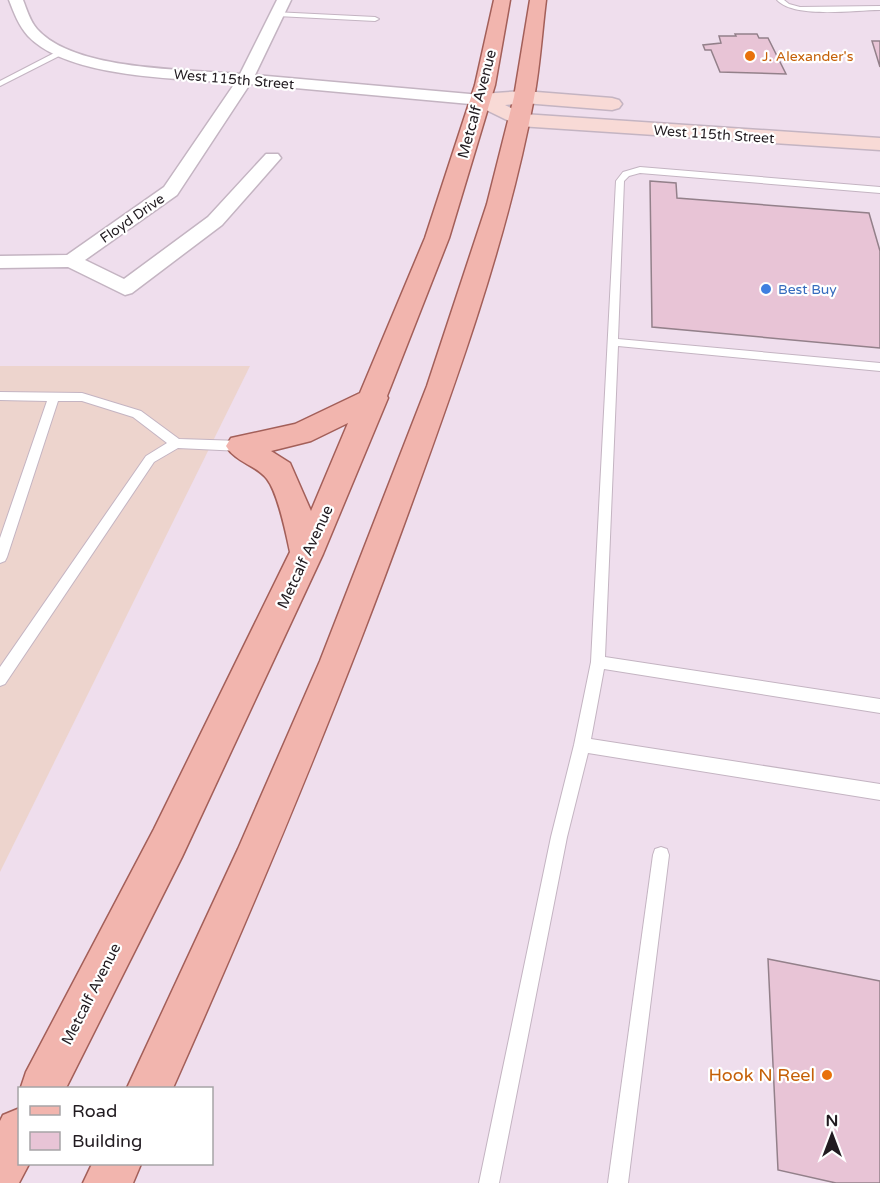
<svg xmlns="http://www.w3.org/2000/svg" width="880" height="1183" font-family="'Varela Round',sans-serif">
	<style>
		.commercial { fill: #edd4cd }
		.building { fill: #e8c4d6; stroke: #93808a; stroke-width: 1.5 }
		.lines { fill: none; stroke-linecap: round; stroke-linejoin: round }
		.lane-casing { stroke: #c4b4c2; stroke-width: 2 }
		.street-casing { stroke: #c4b4c2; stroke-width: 3 }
		.secondary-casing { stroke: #c4b4c2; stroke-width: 3 }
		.primary-casing { stroke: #a35f59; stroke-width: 3 }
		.lane { fill: #fff; fill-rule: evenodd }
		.street { fill: #fff; fill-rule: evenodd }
		.secondary { fill: #f8dad6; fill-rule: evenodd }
		.primary { fill: #f2b5ae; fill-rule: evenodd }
		.food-dot { fill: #e8710a; stroke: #fff; stroke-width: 2 }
		.shop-dot { fill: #3f7fe0; stroke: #fff; stroke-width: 2 }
		.labels { text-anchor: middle; stroke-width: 4.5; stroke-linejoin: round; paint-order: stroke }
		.far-food-label { font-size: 14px; fill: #c56008; stroke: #fff; text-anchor: start }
		.far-street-label { font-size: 14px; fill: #211b20; stroke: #fff }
		.far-shop-label { font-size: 14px; fill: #366cbe; stroke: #fff; text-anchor: start }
		.street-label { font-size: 15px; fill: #211b20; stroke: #fff }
		.near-food-label { font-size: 18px; fill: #c56008; stroke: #fff; text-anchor: end }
	</style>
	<rect width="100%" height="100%" fill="#efdeed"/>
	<polygon class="commercial" points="0,366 250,366 0,872"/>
	<g class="building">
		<polygon points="735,34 757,34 759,38 768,38 786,74 720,72 711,50 705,50 703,45 721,43 719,36 736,36"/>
		<polygon points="872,41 880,41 880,67"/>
		<polygon points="650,181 676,183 677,198 869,213 880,251 880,348 652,327"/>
		<polygon points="768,959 880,981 880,1183 836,1183 778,1170"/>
	</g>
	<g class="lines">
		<defs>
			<g id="lane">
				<path d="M777 0H784L789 4 800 7 880 6V10C854 10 795 19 777 0Z"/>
				<polygon points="274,12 375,17 379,19 375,21 277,16 273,14"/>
				<polygon points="60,50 67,52 0,86 0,81"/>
				<polygon points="640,167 880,187 880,193 640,173 629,176 624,181 618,339 880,363 880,371 618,346 605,657 880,699 880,713 604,669 591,739 880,784 880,800 588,753 567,837 499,1183 479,1183 551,837 574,745 591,662 616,181 623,172"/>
				<polygon points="0,392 82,393 141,411 179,439 241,441 247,446 241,451 178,448 154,462 5,684 0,686 0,667 146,456 167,443 133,417 82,401 58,401 7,557 5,561 0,563 0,538 47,401 0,400"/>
				<polygon points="661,847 667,849 669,855 628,1183 608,1183 653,855 655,849"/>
			</g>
			<path id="street" d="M9 0H23C27 10 30 21 37 29 74 71 186 69 240 74L277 0H291L255 75 481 95 489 100 481 105 250 84 177 195 85 260 124 279 208 217 266 154H278L281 158 222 225 132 293 125 295 68 267 0 268V256L67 255 164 187 235 83C179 78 69 79 28 36 19 26 14 13 9 0Z"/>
			<polygon id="secondary" points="524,91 612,98 619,100 622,104 619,108 612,110 524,103 505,105 523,114 880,138 880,150 519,126 474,104 471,100 474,96 481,94"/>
			<g id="primary">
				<path d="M494 0H510L495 85 449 238 387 396 388 398 323 554 182 857 66 1088 20 1090 26 1072 154 829 290 552C286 533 278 493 267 479 256 465 235 462 226 446L231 438 295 424 360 393 425 238 475 85ZM348 423 311 511 290 463 271 451 311 441Z"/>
				<path d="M530 0H546C542 32 540 66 534 98 507 242 456 382 406 519 336 712 256 901 173 1088H127L238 849 320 661 427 386 487 204 514 97Z"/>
				<polygon points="20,1108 20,1164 29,1164 19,1183 0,1183 0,1121 3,1115"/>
				<polygon points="92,1164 141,1164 133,1183 83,1183"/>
			</g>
		</defs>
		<use href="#lane" class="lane-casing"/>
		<use href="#street" class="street-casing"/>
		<use href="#secondary" class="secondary-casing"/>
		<use href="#primary" class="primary-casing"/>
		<use href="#lane" class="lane"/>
		<use href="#street" class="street"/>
		<use href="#secondary" class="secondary"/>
		<use href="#primary" class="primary"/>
	</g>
	<g class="food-dot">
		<circle cx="750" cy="56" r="6"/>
		<circle cx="827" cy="1075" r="6"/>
	</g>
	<circle class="shop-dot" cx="766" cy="289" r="6"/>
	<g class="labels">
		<g class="far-food-label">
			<text x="762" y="61">J. Alexander's</text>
		</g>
		<g class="far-street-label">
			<text transform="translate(234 79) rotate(5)" y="5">West 115th Street</text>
			<text transform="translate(714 134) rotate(4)" y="5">West 115th Street</text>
			<text transform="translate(132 218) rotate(-35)" y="5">Floyd Drive</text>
		</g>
		<g class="far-shop-label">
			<text x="778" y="294">Best Buy</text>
		</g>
		<g class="street-label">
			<text transform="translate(477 104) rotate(-75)" y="5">Metcalf Avenue</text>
			<text transform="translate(305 557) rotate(-65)" y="5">Metcalf Avenue</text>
			<text transform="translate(91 994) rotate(-63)" y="5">Metcalf Avenue</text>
		</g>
		<g class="near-food-label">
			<text x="815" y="1081">Hook N Reel</text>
		</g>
	</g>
	<rect x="18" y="1087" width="195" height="78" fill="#ffffff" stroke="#a6a4a6" stroke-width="1.5"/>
	<rect x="30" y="1106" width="30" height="9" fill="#f2b5ae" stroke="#a6a4a6" stroke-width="1.5"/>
	<text x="72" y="1117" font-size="18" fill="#211b20">Road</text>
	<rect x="30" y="1132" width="30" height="18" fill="#e8c4d6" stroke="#a6a4a6" stroke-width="1.5"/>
	<text x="72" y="1147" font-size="18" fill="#211b20">Building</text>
	<g transform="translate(832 1135)" stroke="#ffffff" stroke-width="4.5" paint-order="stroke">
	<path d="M0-4.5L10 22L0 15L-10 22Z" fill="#211b20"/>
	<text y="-9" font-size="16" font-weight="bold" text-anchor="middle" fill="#211b20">N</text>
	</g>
</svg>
